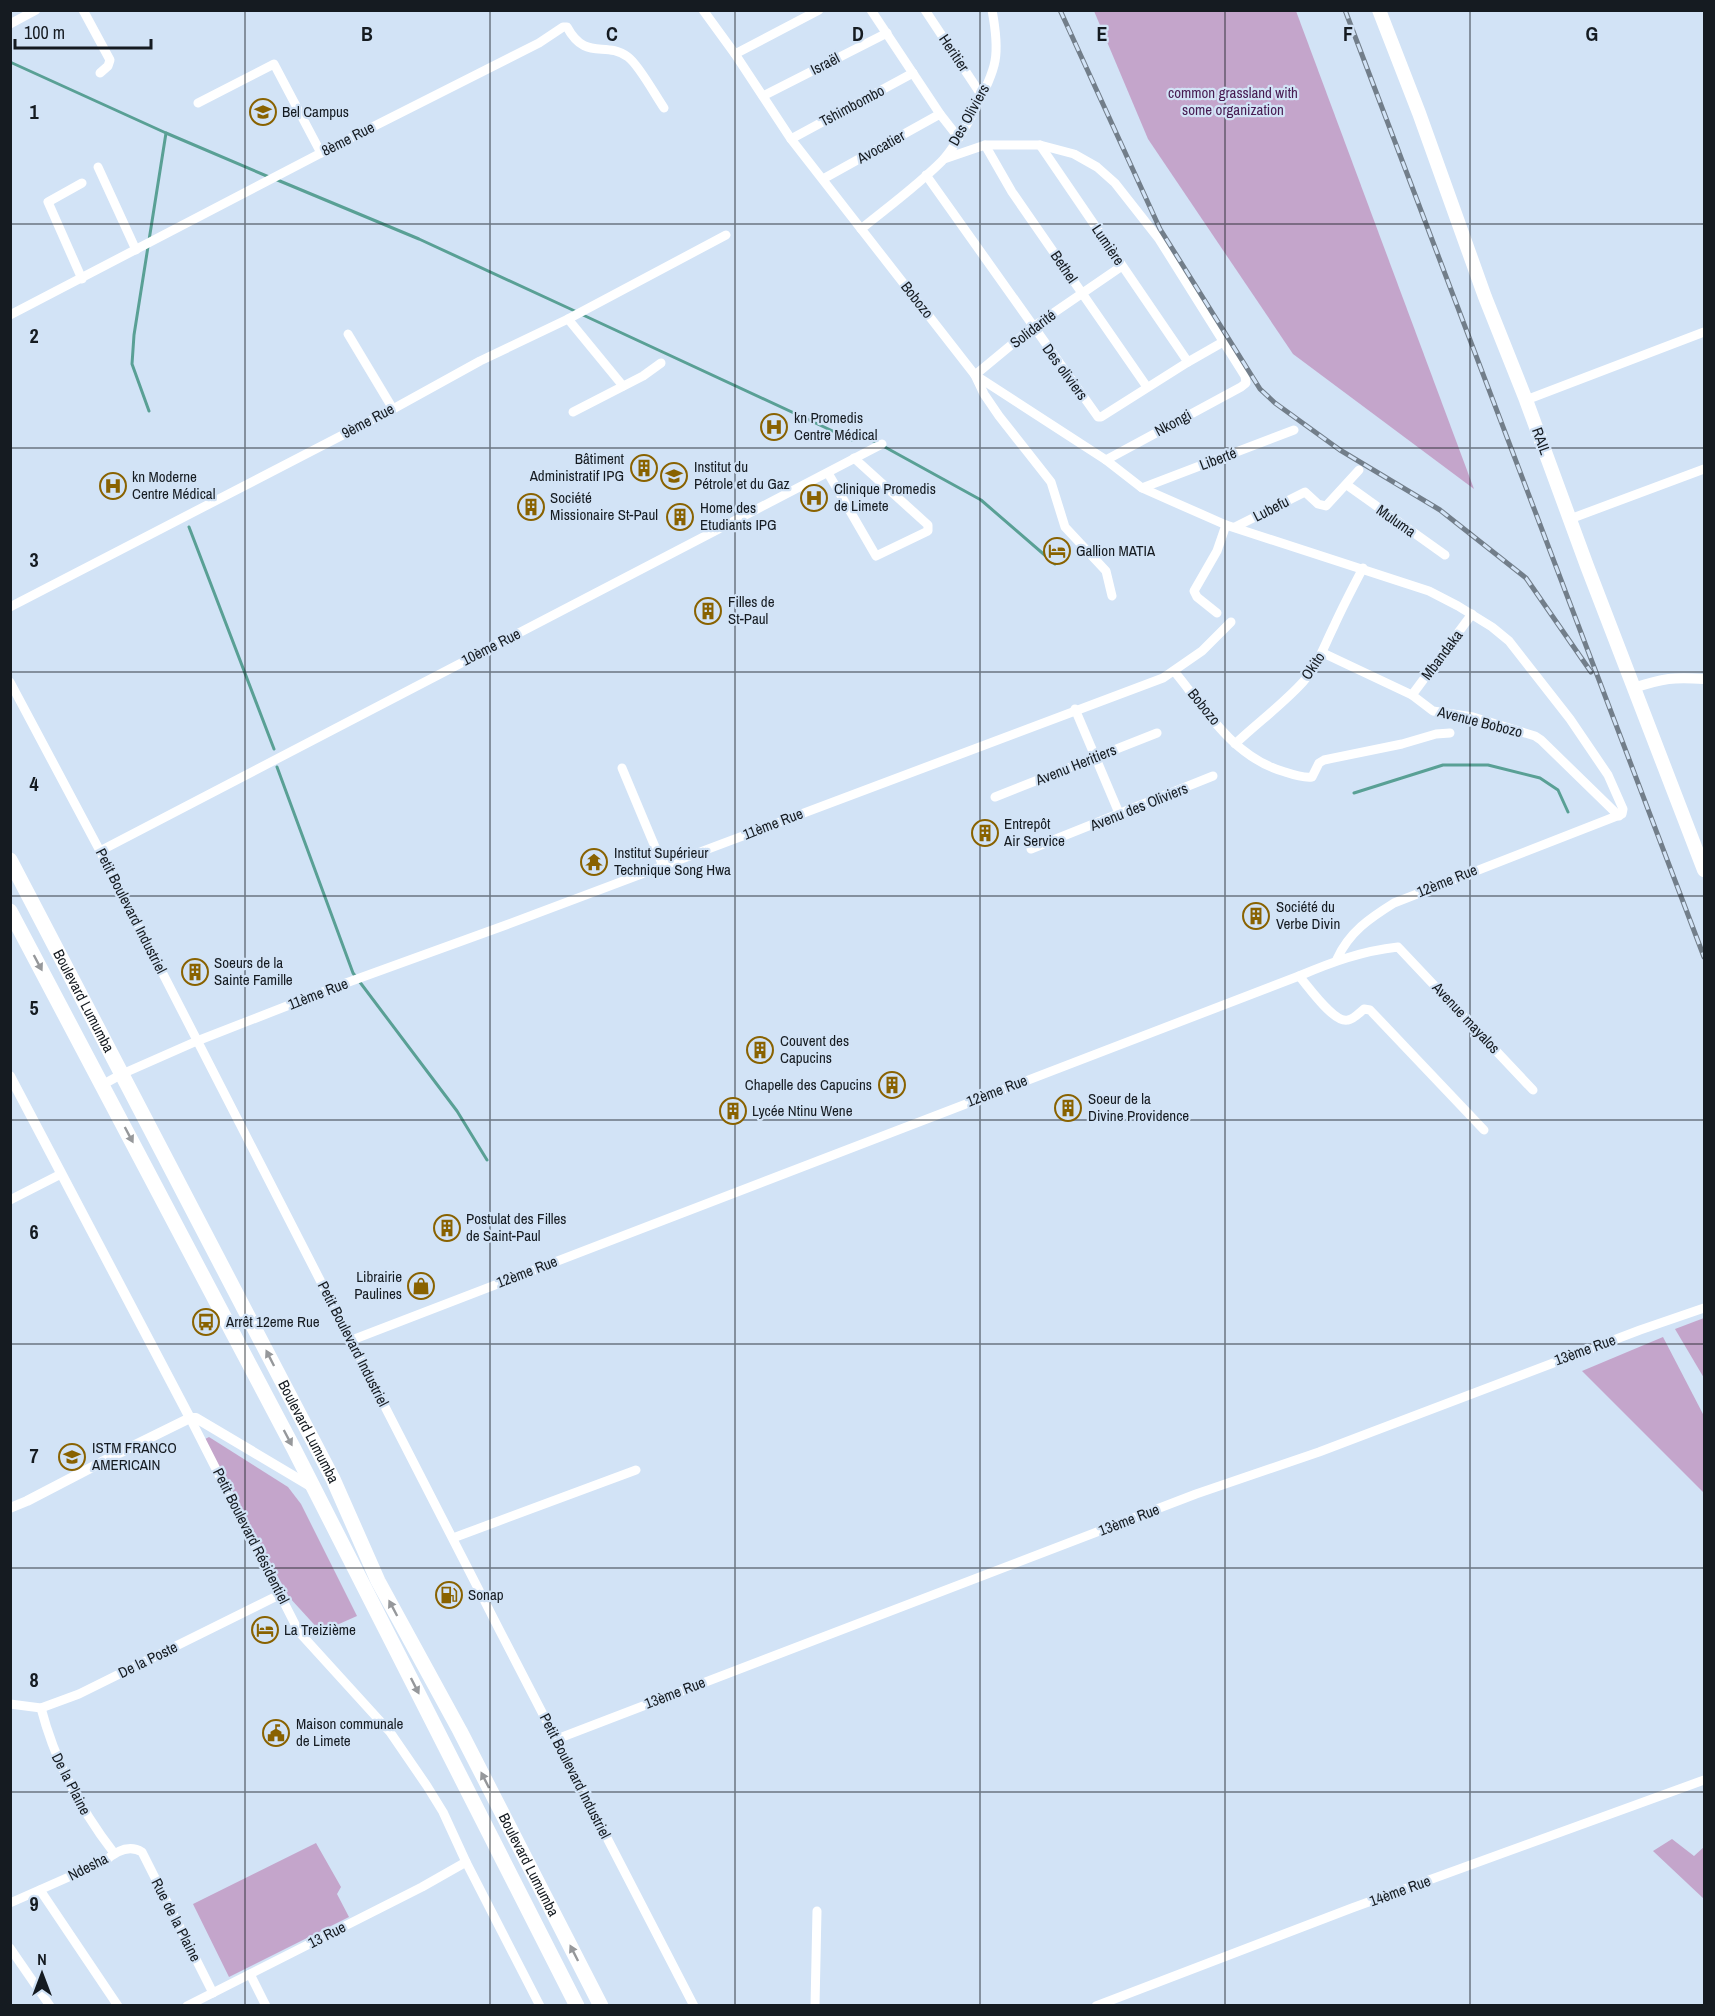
<svg xmlns="http://www.w3.org/2000/svg" width="1715" height="2016" font-family="'Archivo Narrow',sans-serif">
	<style>
		.green { fill: #c4a5cb }
		.lines { fill: none; stroke-linecap: round; stroke-linejoin: round }
		.stream { stroke: #59a095; stroke-width: 3 }
		.minor { stroke: #fff; stroke-width: 9 }
		.tertiary { stroke: #fff; stroke-width: 10 }
		.primary { stroke: #fff; stroke-width: 14 }
		.trunk { stroke: #fff; stroke-width: 15 }
		.rail-casing { stroke: #727e8a; stroke-width: 5 }
		.rail { stroke: #d2e3f6; stroke-width: 3; stroke-dasharray: 9; stroke-linecap: butt }
		.oneway { fill: #96989b }
		.grid { fill: none; stroke: #151b21; stroke-width: 1.5; stroke-opacity: 0.55 }
		.labels { text-anchor: middle; stroke-width: 4.5; stroke-linejoin: round; paint-order: stroke }
		.street-label { font-size: 15px; fill: #151b21; stroke: #d2e3f6 }
		.park-label { font-size: 15px; fill: #471b51; stroke: #d2e3f6 }
		.poi-label { font-size: 15px; fill: #151b21; stroke: #d2e3f6; text-anchor: start }
		.grid-label { font-size: 20px; text-anchor: middle; font-weight: bold; fill: #151b21; stroke: #d2e3f6; stroke-width: 4.5; stroke-linejoin: round; paint-order: stroke }
	</style>
	<rect width="100%" height="100%" fill="#d2e3f6"/>
	<g class="green">
		<polygon points="1094,11 1296,11 1474,489 1293,354 1148,139"/>
		<polygon points="1704,1318 1704,1378 1675,1329"/>
		<polygon points="1663,1337 1704,1416 1704,1493 1582,1371"/>
		<polygon points="209,1437 288,1487 301,1504 357,1616 321,1632 289,1597 203,1440"/>
		<polygon points="1672,1839 1694,1856 1704,1847 1704,1899 1653,1851"/>
		<polygon points="316,1843 341,1887 337,1894 349,1917 229,1977 193,1904"/>
	</g>
	<g class="lines">
		<g class="stream">
			<polyline points="10,62 166,133 269,177"/>
			<polyline points="275,179 419,239 577,312"/>
			<polyline points="583,315 852,440 868,438 877,443"/>
			<polyline points="149,411 132,364 134,335 166,133"/>
			<polyline points="883,446 981,500 1055,564"/>
			<polyline points="189,527 274,749"/>
			<polyline points="277,767 353,973 457,1111 487,1160"/>
			<polyline points="1354,793 1443,765 1488,765 1540,778 1558,790 1568,812"/>
		</g>
		<g class="minor">
			<polyline points="83,10 110,60 108,66 100,73"/>
			<polyline points="703,10 735,54 791,139 975,375 984,394 999,416 1051,482 1065,527 1106,571 1112,596"/>
			<polyline points="871,10 940,114 958,137"/>
			<polyline points="925,10 982,96"/>
			<polyline points="10,24 36,10"/>
			<polyline points="735,54 819,10"/>
			<polyline points="763,96 887,33"/>
			<polyline points="198,103 274,64 321,153"/>
			<polyline points="791,139 913,73"/>
			<polyline points="985,145 1012,192 1147,387"/>
			<polyline points="1040,145 1188,362 1223,342"/>
			<polyline points="944,159 985,145 1040,145 1074,154 1097,167 1115,183 1159,239 1245,376 1246,383 1241,387 1106,460"/>
			<polyline points="98,167 136,250"/>
			<polyline points="926,175 1098,417 1101,417 1188,362"/>
			<polyline points="823,179 940,114"/>
			<polyline points="82,183 48,202 82,279"/>
			<path d="M861 229C888 207 917 186 942 161 958 144 991 84 995 61 998 45 995 26 992 10"/>
			<path d="M10 315 321 153 539 43 563 27H567C586 62 605 40 628 57 639 65 655 95 664 108"/>
			<polyline points="568,319 623,386"/>
			<polyline points="348,334 393,409"/>
			<path d="M975 375 1106 460 1142 488 1226 525 1429 591 1458 606 1492 627 1509 641 1570 719 1608 775 1623 809 1622 814 1394 903C1370 918 1349 932 1337 959"/>
			<polyline points="975,375 1033,327 1122,266"/>
			<polyline points="1526,400 1704,332"/>
			<polyline points="573,412 643,376 661,363"/>
			<polyline points="828,473 876,556 928,531 928,525 854,458"/>
			<polyline points="1347,485 1445,555"/>
			<polyline points="1142,488 1294,430"/>
			<polyline points="1570,519 1704,469"/>
			<polyline points="1235,527 1305,492 1318,504 1326,506 1359,470"/>
			<polyline points="10,607 393,409 480,361 568,319 726,235"/>
			<polyline points="1217,613 1197,597 1194,591 1217,551 1226,525"/>
			<polyline points="1323,653 1412,695 1433,711 1473,717 1535,736 1541,740 1619,816"/>
			<path d="M1174 671C1206 710 1234 758 1285 772 1294 775 1304 778 1312 777L1319 763 1324 760 1402 744 1436 734 1450 733"/>
			<polyline points="10,682 100,851 502,1635 694,2006"/>
			<polyline points="1412,695 1472,614"/>
			<polyline points="1075,709 1119,813"/>
			<path d="M1235 744C1257 723 1282 705 1303 682 1318 665 1324 646 1334 626 1343 606 1353 587 1363 568"/>
			<polyline points="622,768 663,866"/>
			<polyline points="995,797 1157,733"/>
			<polyline points="1031,849 1213,776"/>
			<polyline points="100,851 882,444"/>
			<path d="M1299 976C1308 986 1334 1024 1348 1020 1354 1019 1359 1013 1364 1009L1370 1010 1484 1130"/>
			<polyline points="102,1085 122,1074 197,1041 346,983 506,925 1163,678 1202,651 1231,622"/>
			<polyline points="10,1200 61,1174"/>
			<path d="M352 1340 1299 976C1332 962 1362 951 1398 947L1533 1090"/>
			<polyline points="190,1418 299,1632 390,1732 427,1786 443,1812 466,1862 540,2006"/>
			<polyline points="453,1538 636,1470"/>
			<polyline points="10,1704 41,1708 79,1694 281,1594"/>
			<path d="M41 1708C55 1762 80 1809 114 1853"/>
			<polyline points="557,1739 1196,1494 1319,1452 1640,1330 1704,1308"/>
			<polyline points="40,1890 118,2006"/>
			<path d="M10 1903 105 1861C115 1852 129 1844 142 1852L213 1993"/>
			<polyline points="10,1948 50,2006"/>
			<polyline points="250,1974 266,2006"/>
			<polyline points="187,2006 422,1887 466,1862"/>
			<polyline points="815,2006 817,1911"/>
			<polyline points="1096,2006 1352,1908 1704,1780"/>
		</g>
		<g class="tertiary">
			<path d="M1634 688C1663 678 1674 677 1704 679"/>
			<polyline points="10,1076 190,1418"/>
			<polyline points="10,1508 27,1501 127,1449 190,1418 196,1418 312,1487"/>
		</g>
		<polyline class="primary" points="1379,10 1419,113 1485,297 1526,400 1587,566 1704,870"/>
		<g class="trunk">
			<path id="s1" d="M10 860 333 1479 378 1581 460 1731 601 2006"/>
			<polyline points="10,911 294,1449 577,2006"/>
		</g>
		<defs>
			<g id="rail">
				<polyline points="1060,10 1160,229 1260,389 1275,403 1340,450 1440,510 1526,578 1591,672"/>
				<polyline points="1345,10 1704,957"/>
			</g>
		</defs>
		<use href="#rail" class="rail-casing"/>
		<use href="#rail" class="rail"/>
	</g>
	<defs><path id="oneway-solid" d="M-6-.8H1V-3.2L6.5 0L1 3.2V.8H-6Z" transform="scale(1.5)"/></defs>
	<g class="oneway">
		<use href="#oneway-solid" transform="translate(38 963) rotate(62)"/>
		<use href="#oneway-solid" transform="translate(129 1135) rotate(62)"/>
		<use href="#oneway-solid" transform="translate(270 1358) rotate(-117)"/>
		<use href="#oneway-solid" transform="translate(288 1438) rotate(62)"/>
		<use href="#oneway-solid" transform="translate(393 1608) rotate(-118)"/>
		<use href="#oneway-solid" transform="translate(415 1686) rotate(63)"/>
		<use href="#oneway-solid" transform="translate(485 1780) rotate(-117)"/>
		<use href="#oneway-solid" transform="translate(574 1953) rotate(-117)"/>
	</g>
	<path class="grid" d="M245 10V2006M490 10V2006M735 10V2006M980 10V2006M1225 10V2006M1470 10V2006M10 224H1704M10 448H1704M10 672H1704M10 896H1704M10 1120H1704M10 1344H1704M10 1568H1704M10 1792H1704"/>
	<defs>
		<symbol id="university-ring" viewBox="-11 -11 22 22"><circle r="9.5" fill="#d2e3f6" stroke="#896200" stroke-width="1.5"/><path d="M0-5L7-2L0 1L-7-2ZM-4 1L0 2.5L4 1V4Q0 6-4 4Z" fill="#896200"/></symbol>
		<symbol id="hospital-ring" viewBox="-11 -11 22 22"><circle r="9.5" fill="#d2e3f6" stroke="#896200" stroke-width="1.5"/><path d="M-5-5h3v3.5h4V-5h3V5h-3V1.5h-4V5h-3Z" fill="#896200"/></symbol>
		<symbol id="building-ring" viewBox="-11 -11 22 22"><circle r="9.5" fill="#d2e3f6" stroke="#896200" stroke-width="1.5"/><path d="M-4-6H4V6H1V3H-1V6H-4ZM-2.5-4.3h1.7v1.8h-1.7ZM.8-4.3h1.7v1.8H.8ZM-2.5-1h1.7V.8h-1.7ZM.8-1h1.7V.8H.8Z" fill="#896200"/></symbol>
		<symbol id="hotel-ring" viewBox="-11 -11 22 22"><circle r="9.5" fill="#d2e3f6" stroke="#896200" stroke-width="1.5"/><path d="M-6-4.5h1.5V1H6V5H4.5V3h-9V5H-6ZM-4 0a1.8 1.8 0 1 1 3.6 0ZM.5 0V-2.5h3Q6-2.5 6 0Z" fill="#896200"/></symbol>
		<symbol id="temple-ring" viewBox="-11 -11 22 22"><circle r="9.5" fill="#d2e3f6" stroke="#896200" stroke-width="1.5"/><path d="M0-6L5-2H3V0L6.5 2.5H4V6H1.5V3h-3V6H-4V2.5H-6.5L-3 0V-2H-5Z" fill="#896200"/></symbol>
		<symbol id="shop-ring" viewBox="-11 -11 22 22"><circle r="9.5" fill="#d2e3f6" stroke="#896200" stroke-width="1.5"/><path d="M-5-2.5h2.3a2.7 3.5 0 0 1 5.4 0H5L5.5 6h-11ZM-1.5-2.5h3a1.5 2.3 0 0 0-3 0Z" fill="#896200"/></symbol>
		<symbol id="bus-ring" viewBox="-11 -11 22 22"><circle r="9.5" fill="#d2e3f6" stroke="#896200" stroke-width="1.5"/><path d="M-5-6H5V4H4V6H2V4H-2V6H-4V4H-5ZM-3.5-4V0h7V-4ZM-3.5 1.2v1.5H-2V1.2ZM2 1.2v1.5H3.5V1.2Z" fill="#896200"/></symbol>
		<symbol id="fuel-ring" viewBox="-11 -11 22 22"><circle r="9.5" fill="#d2e3f6" stroke="#896200" stroke-width="1.5"/><path d="M-5.5-6h7V0h2V4h1.3V-2.5L3-4.5l.8-.8L6-3V5H2.5V1h-1V6h-7ZM-4.2-4.7v3.2H.2V-4.7Z" fill="#896200"/></symbol>
		<symbol id="civic-ring" viewBox="-11 -11 22 22"><circle r="9.5" fill="#d2e3f6" stroke="#896200" stroke-width="1.5"/><path d="M-.6-6.5H3V-4.5H.6V-3L4-1V1h2V6H-6V1h2V-1L-.6-3ZM-1.2 2.5V6h2.4V2.5Z" fill="#896200"/></symbol>
	</defs>
	<g fill-rule="evenodd">
		<use href="#university-ring" x="248" y="97" width="30" height="30"/>
		<use href="#hospital-ring" x="759" y="412" width="30" height="30"/>
		<use href="#building-ring" x="629" y="453" width="30" height="30"/>
		<use href="#university-ring" x="659" y="461" width="30" height="30"/>
		<use href="#hospital-ring" x="98" y="471" width="30" height="30"/>
		<use href="#hospital-ring" x="799" y="483" width="30" height="30"/>
		<use href="#building-ring" x="516" y="492" width="30" height="30"/>
		<use href="#building-ring" x="665" y="502" width="30" height="30"/>
		<use href="#hotel-ring" x="1042" y="536" width="30" height="30"/>
		<use href="#building-ring" x="693" y="596" width="30" height="30"/>
		<use href="#building-ring" x="970" y="818" width="30" height="30"/>
		<use href="#temple-ring" x="579" y="847" width="30" height="30"/>
		<use href="#building-ring" x="1241" y="901" width="30" height="30"/>
		<use href="#building-ring" x="180" y="957" width="30" height="30"/>
		<use href="#building-ring" x="745" y="1035" width="30" height="30"/>
		<use href="#building-ring" x="877" y="1070" width="30" height="30"/>
		<use href="#building-ring" x="1053" y="1093" width="30" height="30"/>
		<use href="#building-ring" x="718" y="1096" width="30" height="30"/>
		<use href="#building-ring" x="432" y="1213" width="30" height="30"/>
		<use href="#shop-ring" x="406" y="1271" width="30" height="30"/>
		<use href="#bus-ring" x="191" y="1307" width="30" height="30"/>
		<use href="#university-ring" x="57" y="1442" width="30" height="30"/>
		<use href="#fuel-ring" x="434" y="1580" width="30" height="30"/>
		<use href="#hotel-ring" x="250" y="1615" width="30" height="30"/>
		<use href="#civic-ring" x="261" y="1718" width="30" height="30"/>
	</g>
	<g class="labels">
		<g class="street-label">
			<text transform="translate(954 53) rotate(56)" y="5">Heritier</text>
			<text transform="translate(825 64) rotate(-27)" y="5">Israël</text>
			<text transform="translate(852 106) rotate(-28)" y="5">Tshimbombo</text>
			<text transform="translate(969 115) rotate(-61)" y="5">Des Oliviers</text>
			<text transform="translate(348 139) rotate(-27)" y="5">8ème Rue</text>
			<text transform="translate(881 147) rotate(-29)" y="5">Avocatier</text>
			<text transform="translate(1108 245) rotate(56)" y="5">Lumière</text>
			<text transform="translate(1064 267) rotate(56)" y="5">Bethel</text>
			<text transform="translate(917 300) rotate(52)" y="5">Bobozo</text>
			<text transform="translate(1033 329) rotate(-37)" y="5">Solidarité</text>
			<text transform="translate(1065 372) rotate(54)" y="5">Des oliviers</text>
			<text transform="translate(368 421) rotate(-28)" y="5">9ème Rue</text>
			<text transform="translate(1173 423) rotate(-28)" y="5">Nkongi</text>
			<text transform="translate(1541 441) rotate(70)" y="5">RAIL</text>
			<text transform="translate(1218 459) rotate(-21)" y="5">Liberté</text>
			<text transform="translate(1271 509) rotate(-27)" y="5">Lubefu</text>
			<text transform="translate(1396 521) rotate(35)" y="5">Muluma</text>
			<text transform="translate(491 647) rotate(-27)" y="5">10ème Rue</text>
			<text transform="translate(1442 655) rotate(-53)" y="5">Mbandaka</text>
			<text transform="translate(1313 666) rotate(-56)" y="5">Okito</text>
			<text transform="translate(1204 707) rotate(51)" y="5">Bobozo</text>
			<text transform="translate(1480 722) rotate(14)" y="5">Avenue Bobozo</text>
			<text transform="translate(1076 765) rotate(-22)" y="5">Avenu Heritiers</text>
			<text transform="translate(1139 807) rotate(-22)" y="5">Avenu des Oliviers</text>
			<text transform="translate(773 824) rotate(-21)" y="5">11ème Rue</text>
			<text transform="translate(1447 881) rotate(-22)" y="5">12ème Rue</text>
			<text transform="translate(131 911) rotate(63)" y="5">Petit Boulevard Industriel</text>
			<text transform="translate(318 994) rotate(-21)" y="5">11ème Rue</text>
			<text dy="5" stroke="none"><textPath href="#s1" startOffset="159">Boulevard Lumumba</textPath></text>
			<text transform="translate(1466 1018) rotate(47)" y="5">Avenue mayalos</text>
			<text transform="translate(997 1091) rotate(-21)" y="5">12ème Rue</text>
			<text transform="translate(527 1272) rotate(-21)" y="5">12ème Rue</text>
			<text transform="translate(353 1344) rotate(63)" y="5">Petit Boulevard Industriel</text>
			<text transform="translate(1585 1350) rotate(-20)" y="5">13ème Rue</text>
			<text dy="5" stroke="none"><textPath href="#s1" startOffset="645">Boulevard Lumumba</textPath></text>
			<text transform="translate(1129 1520) rotate(-21)" y="5">13ème Rue</text>
			<text transform="translate(251 1536) rotate(63)" y="5">Petit Boulevard Résidentiel</text>
			<text transform="translate(148 1660) rotate(-26)" y="5">De la Poste</text>
			<text transform="translate(675 1693) rotate(-21)" y="5">13ème Rue</text>
			<text transform="translate(575 1776) rotate(63)" y="5">Petit Boulevard Industriel</text>
			<text transform="translate(71 1784) rotate(63)" y="5">De la Plaine</text>
			<text dy="5" stroke="none"><textPath href="#s1" startOffset="1131">Boulevard Lumumba</textPath></text>
			<text transform="translate(88 1867) rotate(-27)" y="5">Ndesha</text>
			<text transform="translate(1400 1891) rotate(-20)" y="5">14ème Rue</text>
			<text transform="translate(176 1920) rotate(63)" y="5">Rue de la Plaine</text>
			<text transform="translate(327 1935) rotate(-27)" y="5">13 Rue</text>
		</g>
		<g class="park-label">
			<text x="1233" y="98">common grassland with<tspan x="1233" dy="17">some organization</tspan></text>
		</g>
		<g class="poi-label">
			<text x="282" y="117">Bel Campus</text>
			<text x="794" y="423">kn Promedis<tspan x="794" dy="17">Centre Médical</tspan></text>
			<text x="624" y="464" text-anchor="end">Bâtiment<tspan x="624" dy="17">Administratif IPG</tspan></text>
			<text x="694" y="472">Institut du<tspan x="694" dy="17">Pétrole et du Gaz</tspan></text>
			<text x="132" y="482">kn Moderne<tspan x="132" dy="17">Centre Médical</tspan></text>
			<text x="834" y="494">Clinique Promedis<tspan x="834" dy="17">de Limete</tspan></text>
			<text x="550" y="503">Société<tspan x="550" dy="17">Missionaire St-Paul</tspan></text>
			<text x="700" y="513">Home des<tspan x="700" dy="17">Etudiants IPG</tspan></text>
			<text x="1076" y="556">Gallion MATIA</text>
			<text x="728" y="607">Filles de<tspan x="728" dy="17">St-Paul</tspan></text>
			<text x="1004" y="829">Entrepôt<tspan x="1004" dy="17">Air Service</tspan></text>
			<text x="614" y="858">Institut Supérieur<tspan x="614" dy="17">Technique Song Hwa</tspan></text>
			<text x="1276" y="912">Société du<tspan x="1276" dy="17">Verbe Divin</tspan></text>
			<text x="214" y="968">Soeurs de la<tspan x="214" dy="17">Sainte Famille</tspan></text>
			<text x="780" y="1046">Couvent des<tspan x="780" dy="17">Capucins</tspan></text>
			<text x="872" y="1090" text-anchor="end">Chapelle des Capucins</text>
			<text x="1088" y="1104">Soeur de la<tspan x="1088" dy="17">Divine Providence</tspan></text>
			<text x="752" y="1116">Lycée Ntinu Wene</text>
			<text x="466" y="1224">Postulat des Filles<tspan x="466" dy="17">de Saint-Paul</tspan></text>
			<text x="402" y="1282" text-anchor="end">Librairie<tspan x="402" dy="17">Paulines</tspan></text>
			<text x="226" y="1327">Arrêt 12eme Rue</text>
			<text x="92" y="1453">ISTM FRANCO<tspan x="92" dy="17">AMERICAIN</tspan></text>
			<text x="468" y="1600">Sonap</text>
			<text x="284" y="1635">La Treizième</text>
			<text x="296" y="1729">Maison communale<tspan x="296" dy="17">de Limete</tspan></text>
		</g>
	</g>
	<g class="grid-label">
		<text x="367" y="41">B</text>
		<text x="612" y="41">C</text>
		<text x="858" y="41">D</text>
		<text x="1102" y="41">E</text>
		<text x="1348" y="41">F</text>
		<text x="1592" y="41">G</text>
		<text x="34" y="119">1</text>
		<text x="34" y="343">2</text>
		<text x="34" y="567">3</text>
		<text x="34" y="791">4</text>
		<text x="34" y="1015">5</text>
		<text x="34" y="1239">6</text>
		<text x="34" y="1463">7</text>
		<text x="34" y="1687">8</text>
		<text x="34" y="1911">9</text>
	</g>
	<rect width="1715" height="2016" fill="none" stroke="#151b21" stroke-width="24"/>
	<g transform="translate(42 1974)" stroke="#d2e3f6" stroke-width="4.5" paint-order="stroke">
	<path d="M0-4.5L10 22L0 15L-10 22Z" fill="#151b21"/>
	<text y="-9" font-size="16" font-weight="bold" text-anchor="middle" fill="#151b21">N</text>
	</g>
	<path d="M15 39v9h136v-9" fill="none" stroke="#151b21" stroke-width="3"/>
	<text x="24" y="39" font-size="18" fill="#151b21" stroke="#d2e3f6" stroke-width="4.5" paint-order="stroke">100 m</text>
</svg>
